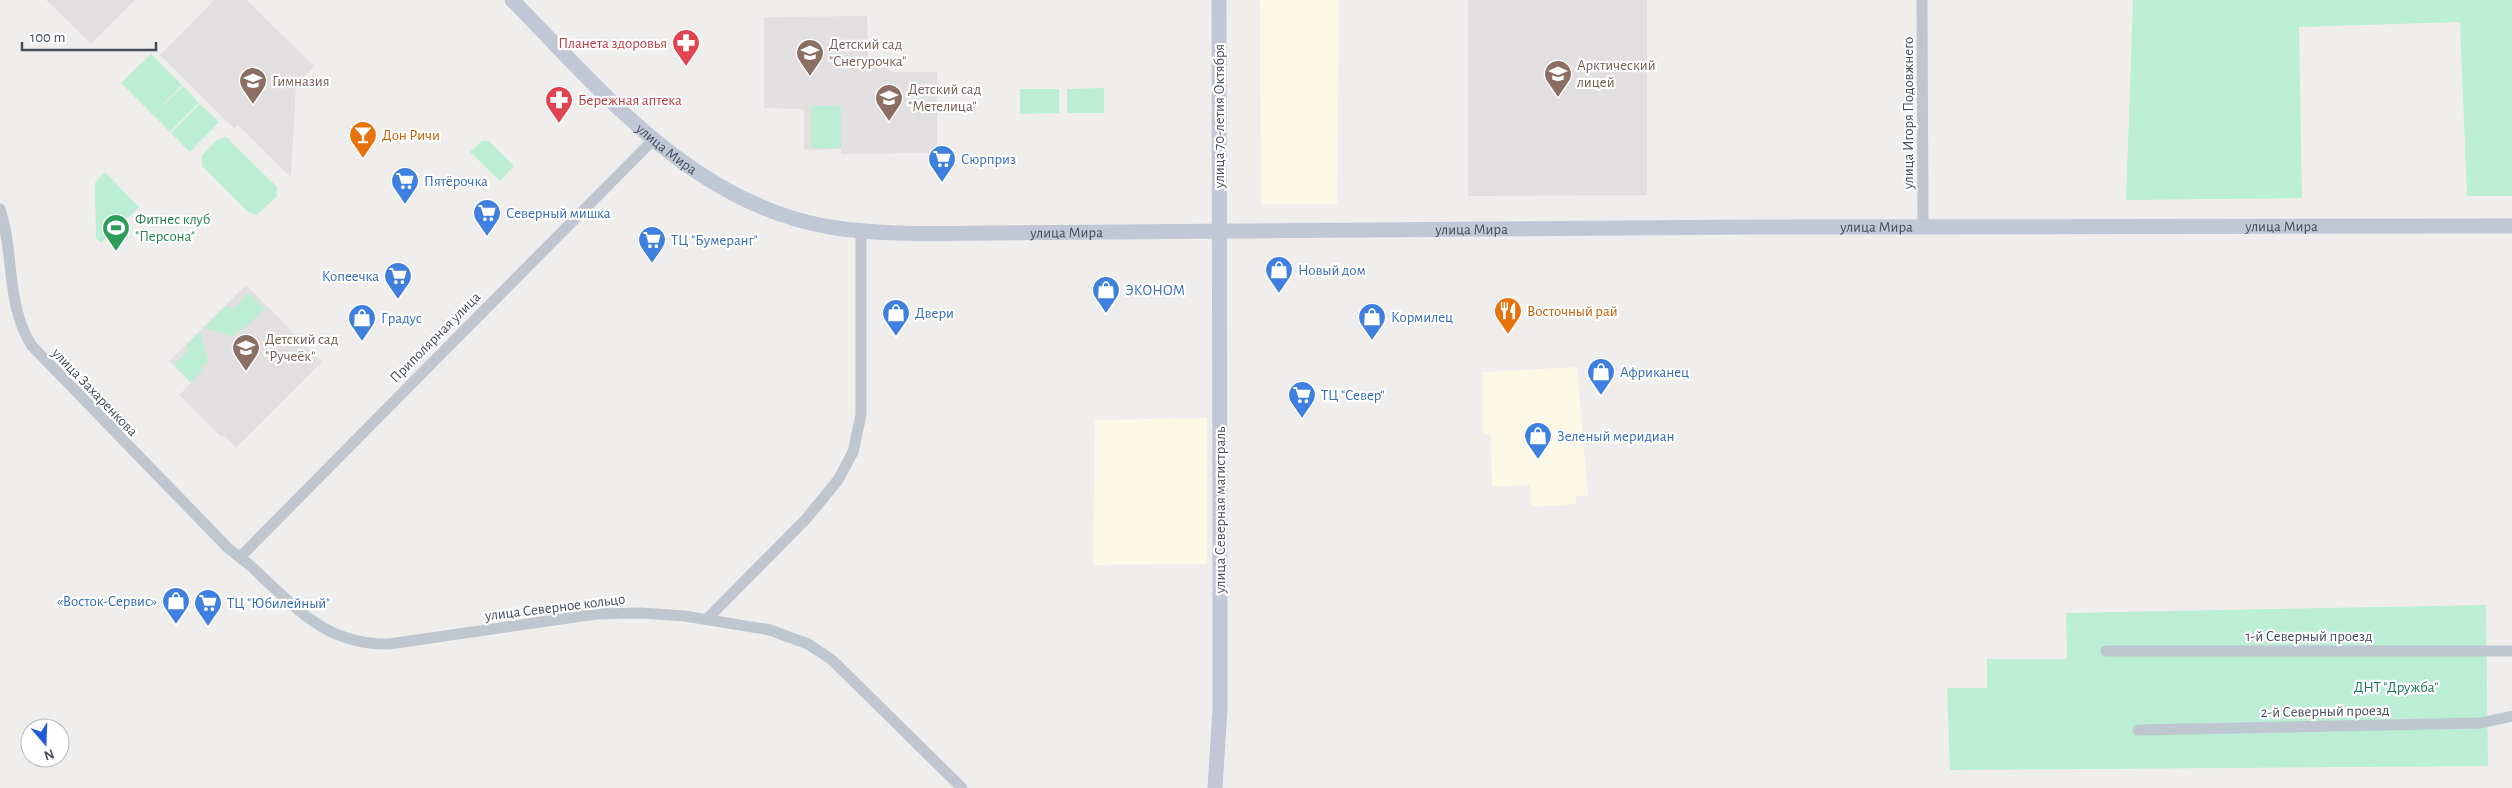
<svg xmlns="http://www.w3.org/2000/svg" width="2512" height="788" font-family="'Alegreya Sans',sans-serif">
	<style>
		.commercial { fill: #fbf8e6 }
		.education { fill: #e1dfdf }
		.green { fill: #bcedd5 }
		.lines { fill: none; stroke-linecap: round; stroke-linejoin: round }
		.street { stroke: #bec6cf; stroke-width: 11 }
		.secondary { stroke: #c0c8d6; stroke-width: 15 }
		.labels { text-anchor: middle; stroke-width: 4.5; stroke-linejoin: round; paint-order: stroke }
		.health-label { font-size: 15px; fill: #be3a42; stroke: #fff; text-anchor: end }
		.education-label { font-size: 15px; fill: #785e54; stroke: #fff; text-anchor: start }
		.street-label { font-size: 15px; fill: #464e5a; stroke: #fff }
		.food-label { font-size: 15px; fill: #c56008; stroke: #fff; text-anchor: start }
		.shop-label { font-size: 15px; fill: #366cbe; stroke: #fff; text-anchor: start }
		.leisure-label { font-size: 15px; fill: #27864d; stroke: #fff; text-anchor: start }
		.park-label { font-size: 15px; fill: #197a55; stroke: #fff }
	</style>
	<rect width="100%" height="100%" fill="#f0eeed"/>
	<g class="commercial">
		<polygon points="1260,0 1339,0 1337,204 1261,204"/>
		<polygon points="1577,367 1588,495 1576,496 1576,504 1532,507 1530,485 1492,487 1491,435 1483,434 1483,372"/>
		<polygon points="1207,418 1207,564 1093,565 1095,420"/>
	</g>
	<g class="education">
		<polygon points="46,0 135,0 91,44"/>
		<polygon points="214,0 247,0 314,66 296,85 291,177 238,125 234,128 160,55"/>
		<polygon points="1468,0 1647,0 1647,195 1468,196"/>
		<polygon points="867,16 868,59 893,72 937,72 937,153 841,154 841,149 804,150 804,109 764,108 764,17"/>
		<polygon points="246,285 322,362 236,448 224,435 221,437 179,395 191,383 169,361"/>
	</g>
	<g class="green">
		<polygon points="2133,0 2512,0 2512,196 2467,196 2460,22 2299,27 2302,198 2126,200"/>
		<polygon points="151,54 182,85 153,115 121,83"/>
		<polygon points="183,86 199,103 170,132 153,115"/>
		<polygon points="1104,88 1104,113 1067,113 1067,89"/>
		<polygon points="1020,89 1059,89 1059,113 1020,114"/>
		<polygon points="200,104 219,122 190,152 171,133"/>
		<rect x="811" y="106" width="30" height="42"/>
		<polygon points="226,137 277,187 277,196 257,215 248,212 202,166 202,155 217,140"/>
		<polygon points="482,141 489,141 514,166 500,181 470,152"/>
		<polygon points="105,172 139,207 101,243 96,238 95,183"/>
		<polygon points="249,293 265,309 241,331 240,329 233,336 204,328 227,305 233,310"/>
		<polygon points="200,332 208,361 201,368 203,370 191,382 174,365 189,350 186,346"/>
		<polygon points="2486,605 2488,766 1950,770 1947,688 1987,688 1987,659 2067,659 2066,613"/>
	</g>
	<g class="lines">
		<g class="street">
			<polyline points="1922,0 1923,227"/>
			<path d="M0 209C15 254 5 304 32 346L227 547C236 555 247 562 256 571 298 610 327 645 389 644L596 614 641 613 685 616 770 630 808 644 831 659 962 788"/>
			<polyline points="240,557 653,140"/>
			<polyline points="707,619 806,519 838,480 853,452 861,415 861,230"/>
			<polyline points="2106,651 2512,651"/>
			<polyline points="2138,730 2481,723 2512,716"/>
		</g>
		<g class="secondary">
			<path id="s1" d="M512 0C604 93 693 204 830 227 885 236 942 233 997 233L1754 227 2512 226"/>
			<polyline points="1215,788 1220,709 1220,604 1219,0"/>
		</g>
	</g>
	<defs>
		<symbol id="pharmacy-pin" viewBox="-11 -11 22 30"><path d="M0 17L-7.5 6A9.5 9.5 0 1 1 7.5 6Z" fill="#e0444e" stroke="#fff"/><path d="M-2-6h4v4h4v4h-4v4h-4v-4h-4v-4h4Z" fill="#fff"/></symbol>
		<symbol id="school-pin" viewBox="-11 -11 22 30"><path d="M0 17L-7.5 6A9.5 9.5 0 1 1 7.5 6Z" fill="#8d6e63" stroke="#fff"/><path d="M0-5L7-2L0 1L-7-2ZM-4 1L0 2.5L4 1V4Q0 6-4 4Z" fill="#fff"/></symbol>
		<symbol id="bar-pin" viewBox="-11 -11 22 30"><path d="M0 17L-7.5 6A9.5 9.5 0 1 1 7.5 6Z" fill="#e8710a" stroke="#fff"/><path d="M-6-5H6L.8 .8V4.5H3.5V6h-7V4.5H-.8V.8Z" fill="#fff"/></symbol>
		<symbol id="supermarket-pin" viewBox="-11 -11 22 30"><path d="M0 17L-7.5 6A9.5 9.5 0 1 1 7.5 6Z" fill="#3f7fe0" stroke="#fff"/><path d="M-6-5.5h2.5l.6 2H6L4.5 2H-2.5L-4.4-4H-6ZM-1.5 3.2a1.3 1.3 0 1 0 .1 0ZM3 3.2a1.3 1.3 0 1 0 .1 0Z" fill="#fff"/></symbol>
		<symbol id="stadium-pin" viewBox="-11 -11 22 30"><path d="M0 17L-7.5 6A9.5 9.5 0 1 1 7.5 6Z" fill="#2e9e5b" stroke="#fff"/><path d="M0-5a6.5 5 0 1 0 0 10a6.5 5 0 1 0 0-10ZM-3.5-1.8h7v3.6h-7Z" fill="#fff"/></symbol>
		<symbol id="shop-pin" viewBox="-11 -11 22 30"><path d="M0 17L-7.5 6A9.5 9.5 0 1 1 7.5 6Z" fill="#3f7fe0" stroke="#fff"/><path d="M-5-2.5h2.3a2.7 3.5 0 0 1 5.4 0H5L5.5 6h-11ZM-1.5-2.5h3a1.5 2.3 0 0 0-3 0Z" fill="#fff"/></symbol>
		<symbol id="restaurant-pin" viewBox="-11 -11 22 30"><path d="M0 17L-7.5 6A9.5 9.5 0 1 1 7.5 6Z" fill="#e8710a" stroke="#fff"/><path d="M-5-6h1v4h1v-4h1v4h1v-4h1v5L-1.5 .5V6h-2V.5L-5-1ZM5-6V6H3V1.5H1.5Q1.5-4 5-6Z" fill="#fff"/></symbol>
	</defs>
	<g fill-rule="evenodd">
		<use href="#pharmacy-pin" x="670" y="27" width="32" height="43"/>
		<use href="#school-pin" x="794" y="37" width="32" height="43"/>
		<use href="#school-pin" x="1542" y="58" width="32" height="43"/>
		<use href="#school-pin" x="237" y="65" width="32" height="43"/>
		<use href="#school-pin" x="873" y="82" width="32" height="43"/>
		<use href="#pharmacy-pin" x="543" y="84" width="32" height="43"/>
		<use href="#bar-pin" x="347" y="119" width="32" height="43"/>
		<use href="#supermarket-pin" x="926" y="143" width="32" height="43"/>
		<use href="#supermarket-pin" x="389" y="165" width="32" height="43"/>
		<use href="#supermarket-pin" x="471" y="197" width="32" height="43"/>
		<use href="#stadium-pin" x="100" y="212" width="32" height="43"/>
		<use href="#supermarket-pin" x="636" y="224" width="32" height="43"/>
		<use href="#shop-pin" x="1263" y="254" width="32" height="43"/>
		<use href="#supermarket-pin" x="382" y="260" width="32" height="43"/>
		<use href="#shop-pin" x="1090" y="274" width="32" height="43"/>
		<use href="#restaurant-pin" x="1492" y="295" width="32" height="43"/>
		<use href="#shop-pin" x="880" y="297" width="32" height="43"/>
		<use href="#shop-pin" x="1356" y="301" width="32" height="43"/>
		<use href="#shop-pin" x="346" y="302" width="32" height="43"/>
		<use href="#school-pin" x="230" y="332" width="32" height="43"/>
		<use href="#shop-pin" x="1585" y="356" width="32" height="43"/>
		<use href="#supermarket-pin" x="1286" y="379" width="32" height="43"/>
		<use href="#shop-pin" x="1522" y="420" width="32" height="43"/>
		<use href="#shop-pin" x="160" y="585" width="32" height="43"/>
		<use href="#supermarket-pin" x="192" y="587" width="32" height="43"/>
	</g>
	<g class="labels">
		<g class="health-label">
			<text x="667" y="48">Планета здоровья</text>
			<text x="578" y="105" text-anchor="start">Бережная аптека</text>
		</g>
		<g class="education-label">
			<text x="829" y="49">Детский сад<tspan x="829" dy="17">"Снегурочка"</tspan></text>
			<text x="1577" y="70">Арктический<tspan x="1577" dy="17">лицей</tspan></text>
			<text x="272" y="86">Гимназия</text>
			<text x="908" y="94">Детский сад<tspan x="908" dy="17">"Метелица"</tspan></text>
			<text x="265" y="344">Детский сад<tspan x="265" dy="17">"Ручеёк"</tspan></text>
		</g>
		<g class="street-label">
			<text transform="translate(1908 113) rotate(-90)" y="5">улица Игоря Подовжнего</text>
			<text transform="translate(1219 116) rotate(-90)" y="5">улица 70-летия Октября</text>
			<text dy="5" stroke="none"><textPath href="#s1" startOffset="215">улица Мира</textPath></text>
			<text dy="5" stroke="none"><textPath href="#s1" startOffset="1850">улица Мира</textPath></text>
			<text dy="5" stroke="none"><textPath href="#s1" startOffset="1445">улица Мира</textPath></text>
			<text dy="5" stroke="none"><textPath href="#s1" startOffset="1040">улица Мира</textPath></text>
			<text dy="5" stroke="none"><textPath href="#s1" startOffset="635">улица Мира</textPath></text>
			<text transform="translate(435 337) rotate(-45)" y="5">Приполярная улица</text>
			<text transform="translate(95 392) rotate(46)" y="5">улица Захаренкова</text>
			<text transform="translate(1220 510) rotate(-90)" y="5">улица Северная магистраль</text>
			<text transform="translate(555 607) rotate(-7)" y="5">улица Северное кольцо</text>
			<text x="2309" y="641">1-й Северный проезд</text>
			<text transform="translate(2325 711) rotate(-1)" y="5">2-й Северный проезд</text>
		</g>
		<g class="food-label">
			<text x="382" y="140">Дон Ричи</text>
			<text x="1527" y="316">Восточный рай</text>
		</g>
		<g class="shop-label">
			<text x="961" y="164">Сюрприз</text>
			<text x="424" y="186">Пятёрочка</text>
			<text x="506" y="218">Северный мишка</text>
			<text x="671" y="245">ТЦ "Бумеранг"</text>
			<text x="1298" y="275">Новый дом</text>
			<text x="379" y="281" text-anchor="end">Копеечка</text>
			<text x="1125" y="295">ЭКОНОМ</text>
			<text x="915" y="318">Двери</text>
			<text x="1391" y="322">Кормилец</text>
			<text x="381" y="323">Градус</text>
			<text x="1620" y="377">Африканец</text>
			<text x="1321" y="400">ТЦ "Север"</text>
			<text x="1557" y="441">Зеленый меридиан</text>
			<text x="157" y="606" text-anchor="end">«Восток-Сервис»</text>
			<text x="227" y="608">ТЦ "Юбилейный"</text>
		</g>
		<g class="leisure-label">
			<text x="135" y="224">Фитнес клуб<tspan x="135" dy="17">"Персона"</tspan></text>
		</g>
		<g class="park-label">
			<text x="2396" y="692">ДНТ "Дружба"</text>
		</g>
	</g>
	<g transform="translate(45 743) rotate(161)"><circle r="24" fill="#ffffff" stroke="#b5b8bd"/>
	<path d="M0-4L9 19L0 12L-9 19Z" fill="#1d5adb"/>
	<text y="-8" font-size="14" font-weight="bold" text-anchor="middle" fill="#464e5a">N</text>
	</g>
	<path d="M22 42v8h134v-8" fill="none" stroke="#464e5a" stroke-width="2.5"/>
	<text x="30" y="42" font-size="15" fill="#464e5a" stroke="#ffffff" stroke-width="4" paint-order="stroke">100 m</text>
</svg>
